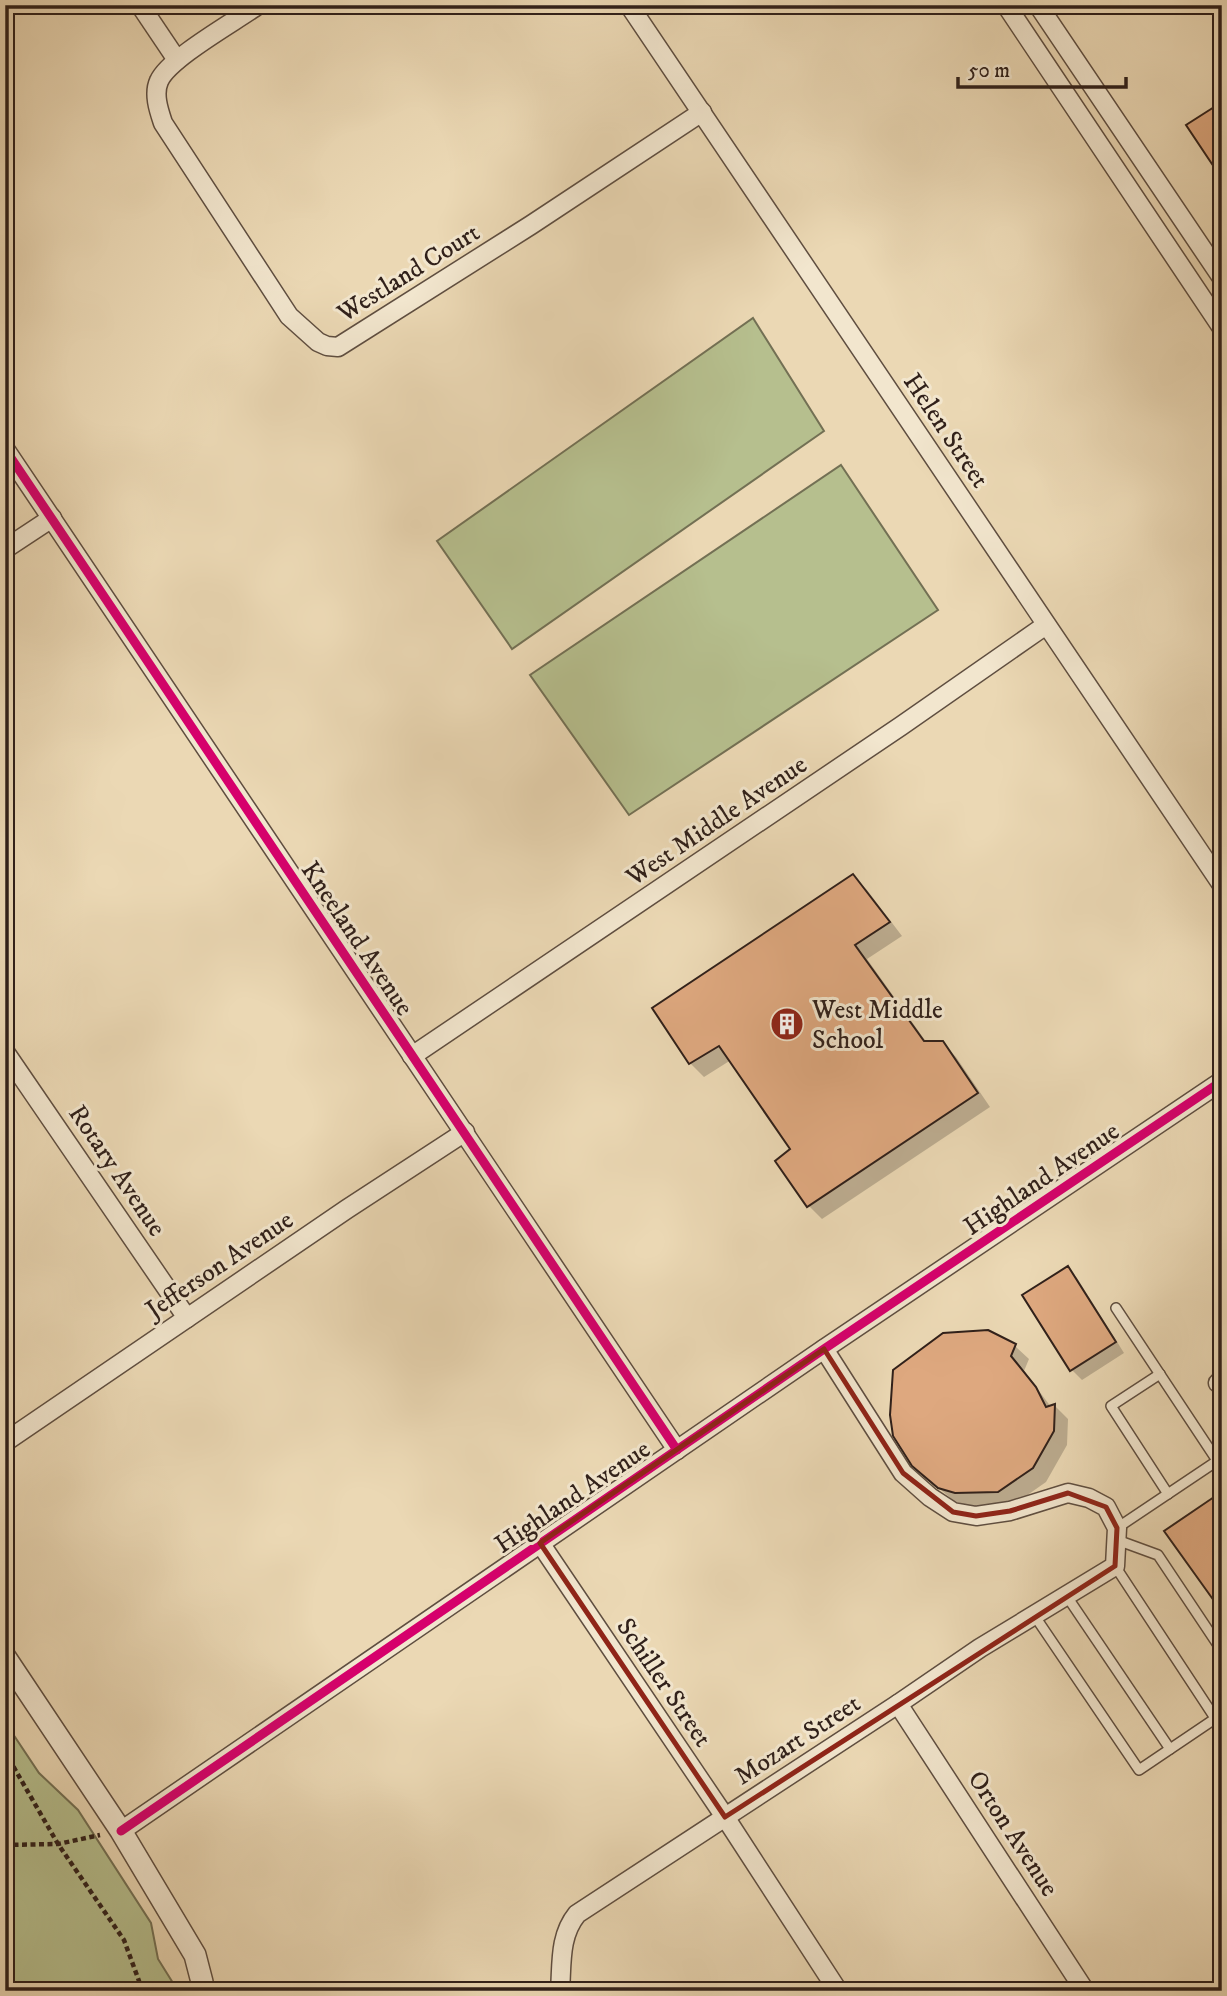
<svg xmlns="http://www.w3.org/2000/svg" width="1227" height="1996" font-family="'IM FELL DW Pica',serif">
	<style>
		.green { fill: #b6bf8e; stroke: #737054; stroke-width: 2 }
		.shadow { fill: #0003 }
		.building { fill: #dea87f; stroke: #30201a; stroke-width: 2 }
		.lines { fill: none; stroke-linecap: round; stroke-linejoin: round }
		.service-casing { stroke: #5f4e40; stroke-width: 12 }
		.minor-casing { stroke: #5f4e40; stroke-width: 21 }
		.tertiary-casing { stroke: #5f4e40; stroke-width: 24 }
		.path { stroke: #30201a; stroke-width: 4.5; stroke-dasharray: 5 3.5; stroke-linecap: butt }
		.service { stroke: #f2e6ce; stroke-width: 9 }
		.minor { stroke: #f2e6ce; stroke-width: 18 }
		.tertiary { stroke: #f2e6ce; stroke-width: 21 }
		.cycleway-casing { stroke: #f2e6ce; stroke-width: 13 }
		.cycleway { stroke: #d6006c; stroke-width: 9 }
		.marked { fill: none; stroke: #8f2418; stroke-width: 5; stroke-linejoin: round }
		.labels { text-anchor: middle; stroke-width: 6; stroke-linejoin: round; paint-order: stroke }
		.street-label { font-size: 26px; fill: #30201a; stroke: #f2e6ce }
		.poi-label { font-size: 26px; fill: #30201a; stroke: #f2e6ce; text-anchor: start }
	</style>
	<rect width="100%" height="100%" fill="#ebd8b4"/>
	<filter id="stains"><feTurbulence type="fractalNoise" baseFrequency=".00286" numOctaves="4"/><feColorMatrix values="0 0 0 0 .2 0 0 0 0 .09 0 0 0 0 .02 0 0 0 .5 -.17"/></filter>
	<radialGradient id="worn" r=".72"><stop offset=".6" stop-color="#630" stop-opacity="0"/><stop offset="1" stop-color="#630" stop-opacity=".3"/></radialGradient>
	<g class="green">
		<polygon points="753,318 824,431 512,649 437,541"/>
		<polygon points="841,465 938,610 629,815 530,675"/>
		<polygon points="5,1722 39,1773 78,1810 151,1923 158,1959 173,1983 172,1991 5,1991"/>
	</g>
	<g class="shadow">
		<polygon points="853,877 867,890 902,936 867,959 927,1043 942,1043 956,1057 990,1107 822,1219 808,1205 793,1150 731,1060 704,1077 690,1063"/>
		<polygon points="1067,1268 1077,1278 1124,1353 1082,1380 1072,1370"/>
		<polygon points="1015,1346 1029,1359 1024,1371 1051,1407 1055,1406 1068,1419 1067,1445 1046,1482 1013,1505 970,1506 954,1501 928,1479"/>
	</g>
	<g class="building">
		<polygon points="1222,102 1222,179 1186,125"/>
		<polygon points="853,874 890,922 855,945 924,1041 943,1041 978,1093 807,1207 775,1161 790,1149 719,1046 689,1064 652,1008"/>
		<polygon points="1068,1266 1116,1342 1070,1371 1022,1295"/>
		<polygon points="988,1330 1016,1344 1011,1356 1036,1387 1046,1407 1055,1404 1054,1431 1033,1468 998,1492 955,1493 938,1488 912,1466 893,1436 890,1415 893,1370 943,1333"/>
		<polygon points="1214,1497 1222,1508 1222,1612 1164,1531"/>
	</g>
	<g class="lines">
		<defs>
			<g id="service">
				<polyline points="1116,1308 1222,1468"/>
				<polyline points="1160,1374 1111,1406 1168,1494"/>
				<polyline points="1117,1528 1217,1461"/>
				<polyline points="1117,1540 1158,1555 1222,1651"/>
				<polyline points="1115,1566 1215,1718"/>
				<polyline points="1066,1595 1170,1749"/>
				<polyline points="1034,1615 1139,1770 1222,1714"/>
			</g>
			<g id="minor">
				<polyline points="140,5 177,60"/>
				<path d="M258 5C236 21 169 58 159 81 153 94 159 111 163 123L289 316 318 342 327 346 338 347 531 225 702 112"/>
				<polyline points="629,5 1222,885"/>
				<polyline points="1006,5 1222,328"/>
				<polyline points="1038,5 1222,278"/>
				<polyline points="5,449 677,1450"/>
				<polyline points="5,549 52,518"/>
				<polyline points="5,1052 187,1318"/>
				<polyline points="412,1056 901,726 1046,625"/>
				<polyline points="1218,1383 1222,1380"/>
				<polyline points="5,1442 347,1209 465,1132"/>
				<polyline points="540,1543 725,1817 838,1991"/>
				<polyline points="898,1704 1085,1991"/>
				<polyline points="121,1831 824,1349 1222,1081"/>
				<path d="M560 1991C562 1964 559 1936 577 1914L898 1704 980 1648 1115 1566 1117 1528 1106 1507 1089 1498 1068 1493 1010 1511 976 1516 953 1512 930 1497 903 1473 824 1349"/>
			</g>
			<polyline id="tertiary" points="5,1657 121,1831 195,1955 202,1982 201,1991"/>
		</defs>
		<use href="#service" class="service-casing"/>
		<use href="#minor" class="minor-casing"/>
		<use href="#tertiary" class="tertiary-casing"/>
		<g class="path">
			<polyline points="5,1752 58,1844 124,1940 139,1981 140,1991"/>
			<polyline points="5,1845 58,1844 100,1835"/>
		</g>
		<use href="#service" class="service"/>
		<use href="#minor" class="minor"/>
		<use href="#tertiary" class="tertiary"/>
		<defs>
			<g id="cycleway">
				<polyline points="5,449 677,1450"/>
				<polyline points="121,1831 824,1349 1222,1081"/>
			</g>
		</defs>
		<use href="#cycleway" class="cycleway-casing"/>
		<use href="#cycleway" class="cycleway"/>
	</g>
	<path class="marked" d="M824 1349 903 1473 953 1512 976 1516 1010 1511 1068 1493 1106 1507 1117 1528 1115 1566 725 1817 540 1543Z"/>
	<defs>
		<symbol id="building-disc" viewBox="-11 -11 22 22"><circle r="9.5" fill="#8f2418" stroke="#f2e6ce"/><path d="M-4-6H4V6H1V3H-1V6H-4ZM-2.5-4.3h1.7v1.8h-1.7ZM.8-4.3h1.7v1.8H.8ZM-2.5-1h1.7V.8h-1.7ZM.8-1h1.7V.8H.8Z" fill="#fff"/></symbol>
	</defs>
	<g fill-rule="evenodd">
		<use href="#building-disc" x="768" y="1005" width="38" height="38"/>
	</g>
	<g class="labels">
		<g class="street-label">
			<text transform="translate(408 272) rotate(-32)" y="9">Westland Court</text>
			<text transform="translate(947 430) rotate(56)" y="9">Helen Street</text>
			<text transform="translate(716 820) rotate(-34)" y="9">West Middle Avenue</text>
			<text transform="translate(358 938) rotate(56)" y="9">Kneeland Avenue</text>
			<text transform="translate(118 1170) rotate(56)" y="9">Rotary Avenue</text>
			<text transform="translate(1041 1178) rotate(-34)" y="9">Highland Avenue</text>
			<text transform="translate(219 1264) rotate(-34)" y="9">Jefferson Avenue</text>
			<text transform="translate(572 1496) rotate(-34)" y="9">Highland Avenue</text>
			<text transform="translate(665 1682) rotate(56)" y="9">Schiller Street</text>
			<text transform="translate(797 1739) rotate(-33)" y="9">Mozart Street</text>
			<text transform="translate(1014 1833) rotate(57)" y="9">Orton Avenue</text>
		</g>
		<g class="poi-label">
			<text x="812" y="1018">West Middle<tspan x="812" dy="30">School</tspan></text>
		</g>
	</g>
	<rect width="1227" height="1996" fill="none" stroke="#ebd8b4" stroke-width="28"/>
	<rect x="7" y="7" width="1213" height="1982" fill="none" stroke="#30201a" stroke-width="3.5"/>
	<rect x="14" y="14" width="1199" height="1968" fill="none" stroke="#30201a" stroke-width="2"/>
	<path d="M958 77v10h168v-10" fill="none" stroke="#30201a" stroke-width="3.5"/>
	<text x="968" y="77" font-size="21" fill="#30201a" stroke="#f2e6ce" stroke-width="5" paint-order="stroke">50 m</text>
	<rect width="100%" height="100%" filter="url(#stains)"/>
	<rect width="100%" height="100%" fill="url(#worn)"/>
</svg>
